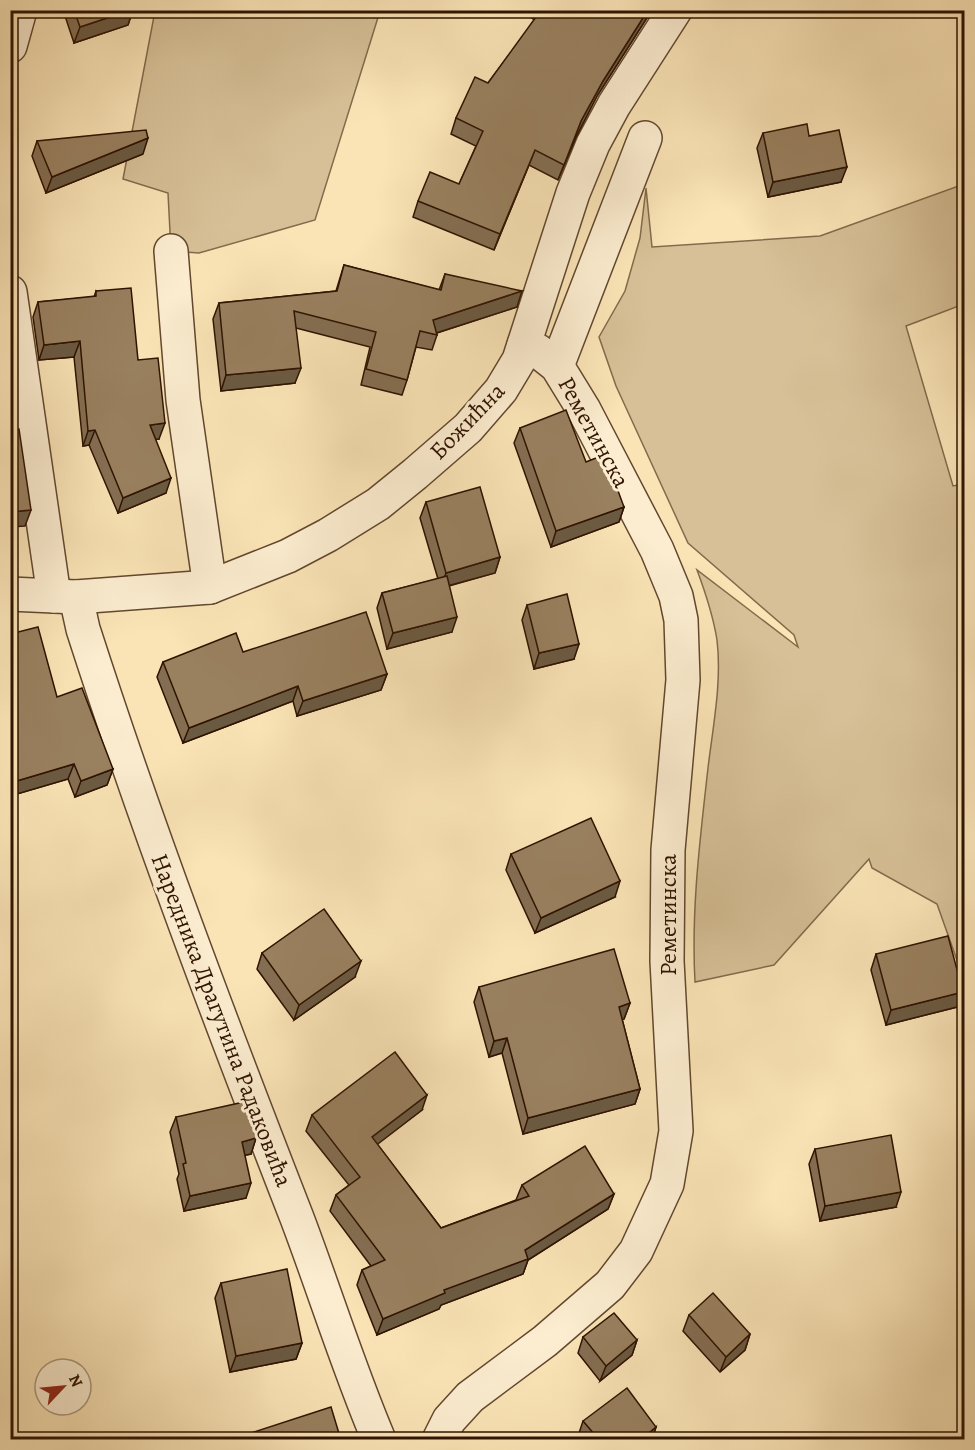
<svg xmlns="http://www.w3.org/2000/svg" width="975" height="1450" font-family="Alegreya,serif">
	<style>
		.green { fill: #d7c097; stroke: #836a4c; stroke-width: 1.5 }
		.lines { fill: none; stroke-linecap: round; stroke-linejoin: round }
		.minor-casing { stroke: #62472e; stroke-width: 36 }
		.minor { stroke: #fcedd0; stroke-width: 33 }
		.wall { fill: #846e52; stroke: #2f1300; stroke-width: 1.5 }
		.shaded-wall { fill: #6b5a42; stroke: #2f1300; stroke-width: 1.5 }
		.building { fill: #99805f; stroke: #2f1300; stroke-width: 1.5 }
		.labels { text-anchor: middle; stroke-width: 6; stroke-linejoin: round; paint-order: stroke }
		.street-label { font-size: 24px; fill: #2f1300; stroke: #fcedd0 }
	</style>
	<rect width="100%" height="100%" fill="#fae4b6"/>
	<filter id="stains"><feTurbulence type="fractalNoise" baseFrequency=".00333" numOctaves="4"/><feColorMatrix values="0 0 0 0 .2 0 0 0 0 .09 0 0 0 0 .02 0 0 0 .5 -.17"/></filter>
	<radialGradient id="worn" r=".72"><stop offset=".6" stop-color="#630" stop-opacity="0"/><stop offset="1" stop-color="#630" stop-opacity=".3"/></radialGradient>
	<g class="green">
		<polygon points="155,11 380,11 315,220 199,253 171,251 168,193 123,179"/>
		<path d="M964 184V304L906 326 953 486 964 484V980L937 904 872 868 869 859 774 965 695 982C691 911 700 839 708 768 713 726 722 682 717 640 713 615 706 594 697 570L798 647 794 635 688 543 616 386 599 337 625 291 640 238 646 188 652 247 820 236Z"/>
	</g>
	<g class="lines">
		<defs>
			<g id="minor">
				<polyline points="10,46 20,10"/>
				<polyline points="171,251 183,400 210,587"/>
				<polyline points="10,292 54,596"/>
				<polyline points="557,366 645,138"/>
				<polyline points="10,594 76,597 210,587 288,556 328,535 378,504 415,474 468,428 501,390 519,360 573,193 593,144 614,105 675,10"/>
				<path d="M76 597 83 629C147 828 221 1023 297 1218 325 1292 348 1367 379 1440"/>
				<polyline points="439,1440 449,1420 470,1397 545,1341 610,1285 636,1251 667,1184 676,1131 667,961 668,850 683,680 681,620 676,596 657,550 584,410 557,366 538,351 524,345"/>
			</g>
		</defs>
		<use href="#minor" class="minor-casing"/>
		<use href="#minor" class="minor"/>
	</g>
	<g class="wall">
		<polygon points="63,10 133,10 128,25 74,43"/>
		<polygon points="519,10 652,10 597,96 576,137 558,180 529,165 494,250 413,217 418,201 459,184 476,146 451,134 456,118 488,83 535,20"/>
		<polygon points="763,133 809,136 841,182 768,197 757,148"/>
		<polygon points="37,141 143,154 46,193 32,156"/>
		<polygon points="344,265 439,290 445,274 517,307 437,333 437,335 432,350 416,347 407,380 402,395 361,385 370,347 296,328 295,383 221,391 213,319 219,303 336,291"/>
		<polygon points="96,291 138,360 159,439 155,439 166,493 118,513 89,445 83,446 74,357 39,360 33,317 38,302 94,297"/>
		<polygon points="520,428 586,462 624,507 619,522 551,547 514,443"/>
		<polygon points="426,502 500,557 495,573 449,586 452,632 387,649 377,608 382,593 438,579 420,518"/>
		<polygon points="527,605 574,659 534,669 522,620"/>
		<polygon points="10,634 57,697 113,769 107,785 75,797 68,779 10,796"/>
		<polygon points="243,652 387,674 381,690 297,716 293,701 183,743 157,677 163,662"/>
		<polygon points="511,854 615,897 535,933 506,870"/>
		<polygon points="262,953 355,977 294,1020 257,969"/>
		<polygon points="876,954 963,992 957,1007 886,1025 871,970"/>
		<polygon points="479,987 630,1003 624,1019 622,1019 640,1089 635,1104 523,1134 502,1053 489,1057 474,1002"/>
		<polygon points="422,1110 377,1144 441,1228 516,1200 522,1185 614,1194 608,1209 528,1260 523,1274 441,1305 439,1309 377,1335 357,1285 362,1270 371,1266 330,1211 336,1195 349,1185 306,1131 312,1115"/>
		<polygon points="176,1117 256,1138 251,1154 245,1155 246,1198 184,1211 177,1179 179,1174 170,1132"/>
		<polygon points="815,1149 896,1207 820,1221 809,1164"/>
		<polygon points="221,1283 302,1343 296,1359 230,1372 215,1298"/>
		<polygon points="689,1315 750,1334 745,1350 720,1372 683,1331"/>
		<polygon points="583,1337 637,1340 632,1355 600,1381 578,1353"/>
		<polygon points="583,1421 656,1427 652,1440 581,1440 578,1436"/>
	</g>
	<g class="shaded-wall">
		<polygon points="131,10 133,10 128,25 74,43 80,27"/>
		<polygon points="648,10 652,10 597,96 576,137 558,180 581,121 603,81"/>
		<polygon points="148,138 143,154 46,193 52,177"/>
		<polygon points="535,150 529,165 494,250 500,234"/>
		<polygon points="847,167 841,182 768,197 773,182"/>
		<polygon points="522,291 517,307 433,334 433,320"/>
		<polygon points="80,341 74,357 39,360 44,345"/>
		<polygon points="301,368 295,383 221,391 226,375"/>
		<polygon points="165,423 159,439 144,440 150,425"/>
		<polygon points="95,430 89,445 83,446 88,431"/>
		<polygon points="171,478 166,493 118,513 123,498"/>
		<polygon points="624,507 619,522 551,547 556,531"/>
		<polygon points="31,510 25,526 10,527 10,512"/>
		<polygon points="500,557 495,573 440,588 446,573"/>
		<polygon points="457,617 452,632 387,649 393,633"/>
		<polygon points="579,644 574,659 534,669 539,653"/>
		<polygon points="387,674 381,690 297,716 303,701"/>
		<polygon points="298,686 293,701 183,743 189,728"/>
		<polygon points="74,764 68,779 10,796 10,783"/>
		<polygon points="113,769 107,785 75,797 81,781"/>
		<polygon points="620,881 615,897 535,933 541,918"/>
		<polygon points="361,961 355,977 294,1020 299,1005"/>
		<polygon points="963,992 957,1007 886,1025 891,1010"/>
		<polygon points="630,1003 624,1019 613,1022 619,1007"/>
		<polygon points="507,1038 502,1053 489,1057 494,1041"/>
		<polygon points="640,1089 635,1104 523,1134 528,1118"/>
		<polygon points="427,1095 422,1110 366,1153 372,1137"/>
		<polygon points="256,1138 251,1154 237,1157 242,1142"/>
		<polygon points="251,1183 246,1198 184,1211 190,1196"/>
		<polygon points="901,1192 896,1207 820,1221 825,1206"/>
		<polygon points="614,1194 608,1209 528,1260 523,1274 441,1305 439,1309 377,1335 383,1319 444,1290 525,1250"/>
		<polygon points="750,1334 745,1350 720,1372 726,1357"/>
		<polygon points="637,1340 632,1355 600,1381 606,1366"/>
		<polygon points="302,1343 296,1359 230,1372 236,1356"/>
		<polygon points="656,1427 652,1440 640,1440"/>
	</g>
	<g class="building">
		<polygon points="74,10 131,10 80,27"/>
		<polygon points="541,10 648,10 603,81 581,121 564,165 535,150 500,234 418,201 430,172 459,184 483,131 456,118 475,77 488,83"/>
		<polygon points="807,124 809,136 839,130 847,167 773,182 763,133"/>
		<polygon points="146,130 148,138 52,177 37,141"/>
		<polygon points="344,265 441,290 445,274 522,291 433,320 437,335 420,331 407,380 366,369 376,332 294,311 301,368 226,375 219,303 337,291"/>
		<polygon points="131,288 138,360 158,358 165,423 150,425 171,478 123,498 95,430 88,431 80,341 44,345 38,302 96,296 96,291"/>
		<polygon points="566,410 586,462 601,456 617,488 624,507 556,531 520,428"/>
		<polygon points="19,429 31,510 10,512 10,430"/>
		<polygon points="480,487 500,557 446,573 426,502"/>
		<polygon points="447,576 457,617 393,633 382,593"/>
		<polygon points="567,594 579,644 539,653 527,605"/>
		<polygon points="366,612 387,674 303,701 298,686 189,728 163,662 236,633 243,652"/>
		<polygon points="38,627 57,697 82,688 113,769 81,781 74,764 10,783 10,713 12,713 10,709 10,634"/>
		<polygon points="591,818 620,881 541,918 511,854"/>
		<polygon points="324,909 361,961 299,1005 262,953"/>
		<polygon points="948,936 963,992 891,1010 876,954"/>
		<polygon points="614,949 630,1003 619,1007 640,1089 528,1118 507,1038 494,1041 479,987"/>
		<polygon points="395,1052 427,1095 372,1137 441,1228 529,1196 522,1185 585,1146 614,1194 525,1250 528,1259 444,1290 445,1293 383,1319 362,1270 385,1260 336,1195 360,1177 312,1115"/>
		<polygon points="244,1102 256,1138 242,1142 251,1183 190,1196 183,1164 186,1163 176,1117"/>
		<polygon points="891,1135 901,1192 825,1206 815,1149"/>
		<polygon points="287,1269 302,1343 236,1356 221,1283"/>
		<polygon points="713,1293 750,1334 726,1357 689,1315"/>
		<polygon points="614,1313 637,1340 606,1366 583,1337"/>
		<polygon points="627,1388 656,1427 640,1440 590,1440 595,1435 583,1421"/>
		<polygon points="331,1407 341,1440 250,1440 248,1434"/>
	</g>
	<g class="labels">
		<g class="street-label">
			<text transform="translate(467 421) rotate(-46)" y="8">Божићна</text>
			<text transform="translate(594 432) rotate(61)" y="8">Реметинска</text>
			<text transform="translate(668 915) rotate(-90)" y="8">Реметинска</text>
			<text transform="translate(222 1020) rotate(69)" y="8">Наредника Драгутина Радаковића</text>
		</g>
	</g>
	<rect width="975" height="1450" fill="none" stroke="#fae4b6" stroke-width="36"/>
	<rect x="12" y="12" width="951" height="1426" fill="none" stroke="#2f1300" stroke-width="3"/>
	<rect x="18" y="18" width="939" height="1414" fill="none" stroke="#2f1300" stroke-width="1.5"/>
	<g transform="translate(63 1387) rotate(64)"><circle r="28" fill="#fcedd0" stroke="#aa967d" stroke-width="1.5"/>
	<path d="M0-4.5L10 22L0 15L-10 22Z" fill="#8f2418"/>
	<text y="-9" font-size="16" font-weight="bold" text-anchor="middle" fill="#2f1300">N</text>
	</g>
	<rect width="100%" height="100%" filter="url(#stains)"/>
	<rect width="100%" height="100%" fill="url(#worn)"/>
</svg>
